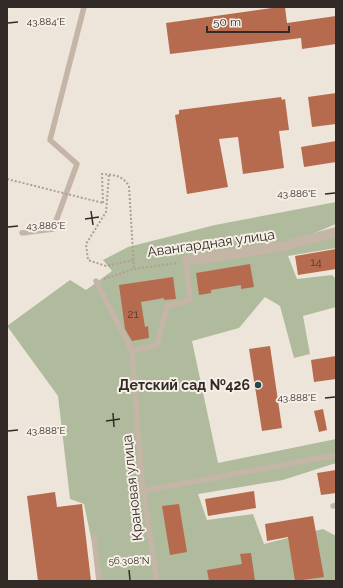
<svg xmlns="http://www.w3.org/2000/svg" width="343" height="588" font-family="Raleway,sans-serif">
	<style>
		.green { fill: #afbb9c }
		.building { fill: #b66b4f }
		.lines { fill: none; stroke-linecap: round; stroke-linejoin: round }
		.path { stroke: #af9f92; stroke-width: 2; stroke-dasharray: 2 2; stroke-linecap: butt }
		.service { stroke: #c4b5a7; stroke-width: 5.5 }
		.minor { stroke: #c4b5a7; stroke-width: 10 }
		.path-bridge { stroke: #af9f92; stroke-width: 2; stroke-dasharray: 2 2; stroke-linecap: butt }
		.ticks { fill: none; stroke: #322a27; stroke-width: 1.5 }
		.poi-dot { fill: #224a4e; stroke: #f6efe5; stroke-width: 1.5 }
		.labels { text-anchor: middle; stroke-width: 4; stroke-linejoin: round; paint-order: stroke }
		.number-label { font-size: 12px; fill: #533a31 }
		.street-label { font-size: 14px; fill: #322a27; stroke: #f6efe5 }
		.poi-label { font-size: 14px; font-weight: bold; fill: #322a27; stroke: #f6efe5; text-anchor: end }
		.ticks-label { font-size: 10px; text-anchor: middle; fill: #322a27; stroke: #f6efe5; stroke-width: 4; stroke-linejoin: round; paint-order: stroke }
	</style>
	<rect width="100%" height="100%" fill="#eee5da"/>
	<polygon class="green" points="336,202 336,224 312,234 336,230 336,248 288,256 297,279 332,275 336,279 336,307 303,316 310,354 294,358 280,306 265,297 239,328 192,341 218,463 336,439 336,463 283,480 198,494 207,520 253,514 264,544 323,529 336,536 336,581 100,581 84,504 70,499 58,396 7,326 70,280 86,290 112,271 103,260 128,247 215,225"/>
	<g class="building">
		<polygon points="279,7 285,7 287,23 336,16 336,44 302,49 301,38 170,54 166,23"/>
		<polygon points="336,93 336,124 312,127 308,97"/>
		<polygon points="281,97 282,100 285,99 289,130 279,131 284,168 243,174 238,137 219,139 228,187 187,194 175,115 179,114 179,110"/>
		<polygon points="336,141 336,162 304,167 301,147"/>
		<polygon points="336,249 336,269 298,275 295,256"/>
		<polygon points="250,264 254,287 241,289 241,285 211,290 211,293 199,295 196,273"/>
		<polygon points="173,277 176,299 164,300 164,298 141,302 145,327 148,326 149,338 132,341 125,329 119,285"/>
		<polygon points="270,346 282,428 262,431 249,349"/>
		<polygon points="336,356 336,379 314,382 311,360"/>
		<polygon points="323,409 327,430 319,432 314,411"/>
		<polygon points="336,470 336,493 321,495 317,473"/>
		<polygon points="254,491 256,508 208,516 205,499"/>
		<polygon points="55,492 57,507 82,504 91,581 38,581 27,496"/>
		<polygon points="179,504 187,552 170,555 162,506"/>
		<polygon points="313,516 324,577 295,581 288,537 267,541 265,524"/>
		<polygon points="251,553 255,581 209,581 207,570 242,564 240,554"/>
	</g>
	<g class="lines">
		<g class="path">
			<polyline points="109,175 106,212 86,244 88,260 106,266 133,260"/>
			<path d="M103 203 102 174C114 175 122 175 129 186L134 269"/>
			<polyline points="104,279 134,269 177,263"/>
		</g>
		<g class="service">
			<polyline points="22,233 53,229 77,164 50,140 84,7"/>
			<polyline points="96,281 132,351 142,483 157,581"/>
			<polyline points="132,351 157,345 167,306 190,300 186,261"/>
			<polyline points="143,491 336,455"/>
			<polyline points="333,506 336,505"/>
			<polyline points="94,538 99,581"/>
		</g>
		<polyline class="minor" points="186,261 285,246 336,232"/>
		<polyline class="path-bridge" points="7,179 103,203"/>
	</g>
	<path class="ticks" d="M8 23 18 22M325 194 335 193M91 211 93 225M85 219 99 217M8 227 18 226M325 398 335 397M113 413 114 427M106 421 120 419M8 431 18 430M129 570 130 580"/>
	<circle class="poi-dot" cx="258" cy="385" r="4"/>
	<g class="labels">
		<g class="number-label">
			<text x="316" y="266">14</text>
			<text x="133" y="318">21</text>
		</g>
		<g class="street-label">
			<text transform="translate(211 243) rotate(-8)" y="5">Авангардная улица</text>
			<text transform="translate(132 488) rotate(-96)" y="5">Крановая улица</text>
		</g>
		<g class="poi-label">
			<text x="250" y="390">Детский сад №426</text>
		</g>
	</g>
	<g class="ticks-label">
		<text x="46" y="25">43.884°E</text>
		<text x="297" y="197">43.886°E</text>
		<text x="46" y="229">43.886°E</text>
		<text x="297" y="401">43.888°E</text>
		<text x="46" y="434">43.888°E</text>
		<text x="129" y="564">56.308°N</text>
	</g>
	<rect width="343" height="588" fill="none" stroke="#322a27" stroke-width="16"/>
	<path d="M207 26v6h82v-6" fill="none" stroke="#322a27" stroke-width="2"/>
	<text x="213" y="26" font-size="12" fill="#322a27" stroke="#f6efe5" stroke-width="3" paint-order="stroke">50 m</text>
</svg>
